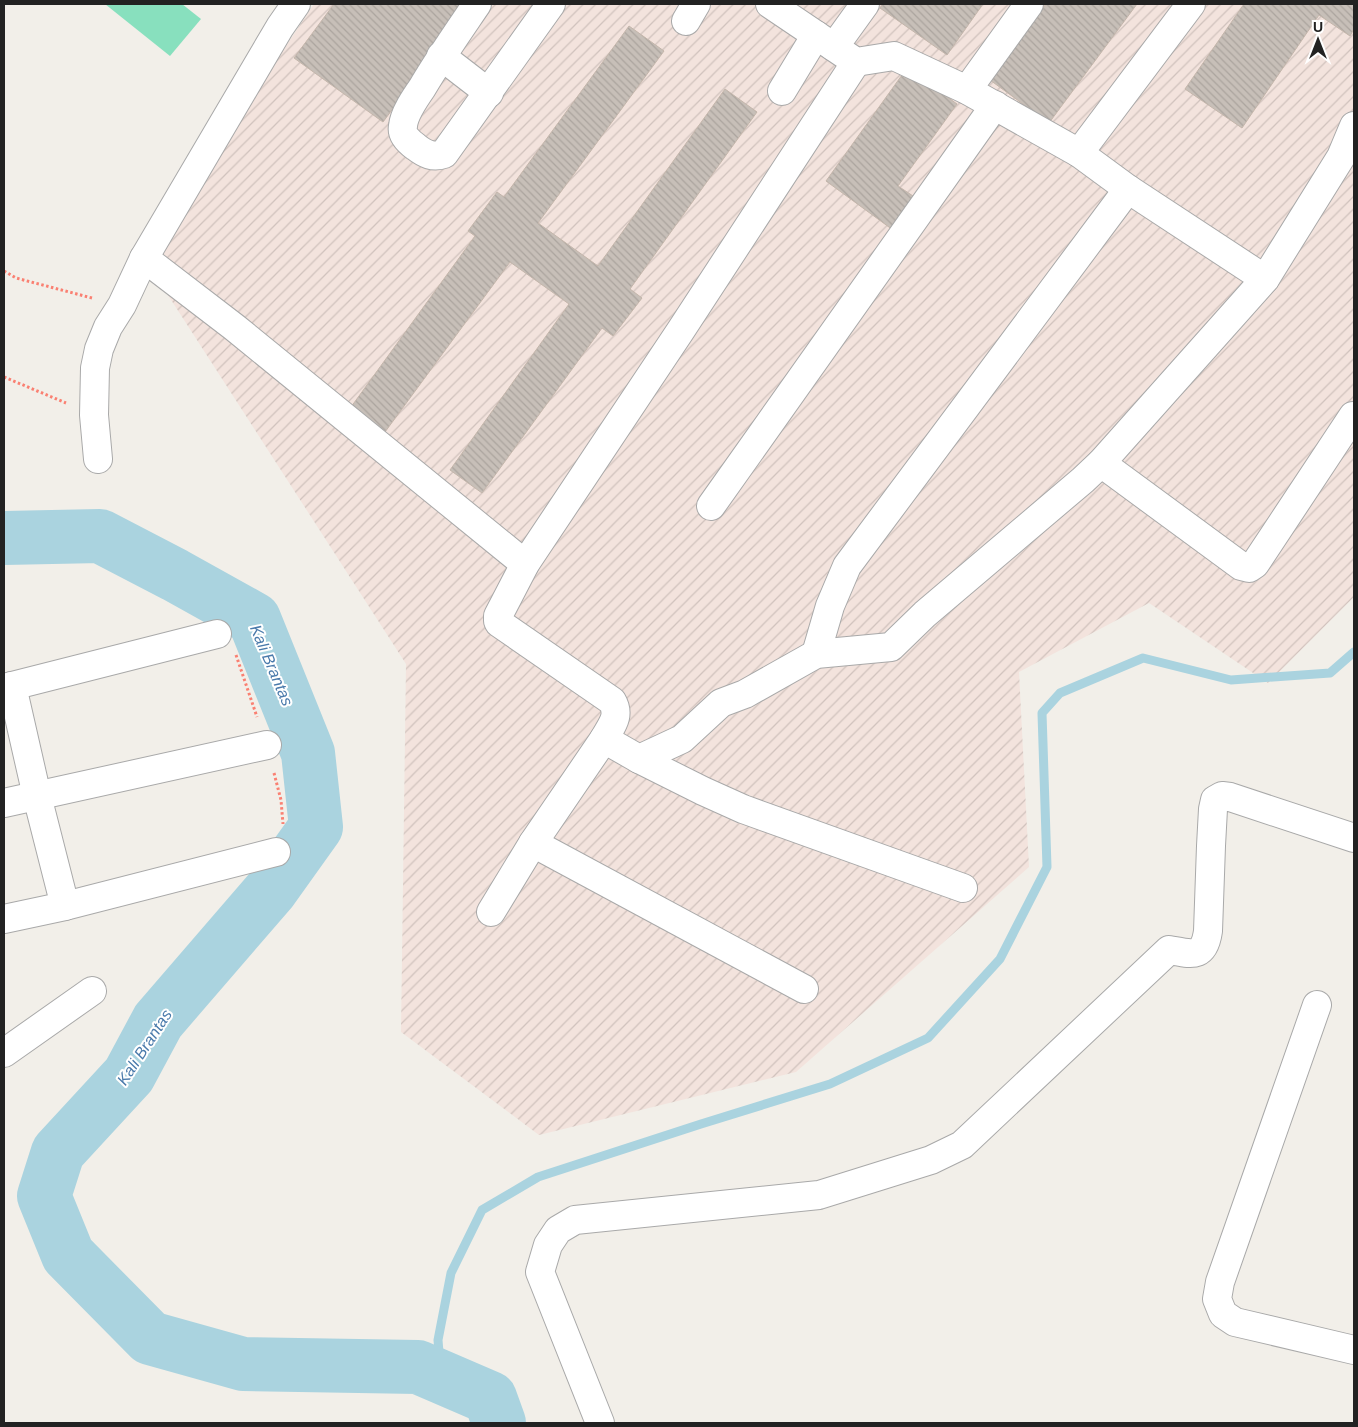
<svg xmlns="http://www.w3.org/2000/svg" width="1358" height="1427" font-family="Arial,sans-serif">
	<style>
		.military { fill: url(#military-furrows) }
		.pitch { fill: #88e0be }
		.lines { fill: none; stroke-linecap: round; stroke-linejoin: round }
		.stream { stroke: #aad3df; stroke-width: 9 }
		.river { stroke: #aad3df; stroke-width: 54 }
		.building { fill: url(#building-back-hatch); stroke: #c4b6ab }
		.minor-casing { stroke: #a9a9a9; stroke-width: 30 }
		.path { stroke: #fa8072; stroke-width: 3; stroke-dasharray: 2.5 2.5; stroke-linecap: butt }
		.minor { stroke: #fff; stroke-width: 28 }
		.labels { text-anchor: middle; stroke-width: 4; stroke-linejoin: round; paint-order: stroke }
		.water-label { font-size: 16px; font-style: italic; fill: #4a7aab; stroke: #fff }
	</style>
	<defs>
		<pattern id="military-furrows" width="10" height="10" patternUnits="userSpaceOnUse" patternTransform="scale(1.25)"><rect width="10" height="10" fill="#f3e3dd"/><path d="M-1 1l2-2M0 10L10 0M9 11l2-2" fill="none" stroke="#d0c2bd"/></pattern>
		<pattern id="building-back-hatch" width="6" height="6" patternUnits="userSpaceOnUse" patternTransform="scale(1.25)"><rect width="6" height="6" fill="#c7bfb8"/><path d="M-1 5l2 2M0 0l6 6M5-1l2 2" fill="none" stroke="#aba49e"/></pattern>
	</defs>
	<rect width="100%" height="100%" fill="#f2efe9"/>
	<polygon class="military" points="314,4 1354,4 1354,597 1268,683 1149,603 1019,672 1029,867 796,1072 539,1135 401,1032 406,664 144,258"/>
	<polygon class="pitch" points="105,4 182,4 201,19 170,56"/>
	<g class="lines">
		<polyline class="stream" points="441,1377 438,1340 451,1273 482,1210 538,1177 701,1124 830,1084 928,1038 1000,959 1047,867 1042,713 1060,693 1143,658 1231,680 1330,673 1354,652"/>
		<polyline class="river" points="4,538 100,536 175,575 254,619 308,753 316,827 271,890 158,1021 129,1075 58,1152 44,1196 68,1255 150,1338 243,1364 418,1367 490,1398 499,1423"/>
	</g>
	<g class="building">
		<polygon points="334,4 470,4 383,122 294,58"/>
		<polygon points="883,4 983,4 947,55 880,8"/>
		<polygon points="1046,4 1137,4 1049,123 990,80"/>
		<polygon points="1244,4 1354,4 1354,29 1350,36 1319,15 1242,128 1185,89"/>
		<polygon points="629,26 664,51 538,223 598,266 725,89 757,112 630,289 642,298 613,336 602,328 482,493 450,470 569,304 510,262 385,432 351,407 475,236 468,231 497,192 504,197"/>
		<polygon points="907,68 957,104 898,186 916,198 893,230 826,181"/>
	</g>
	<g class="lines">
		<defs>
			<g id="minor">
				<path d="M477 4C458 32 439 59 422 88 415 98 404 114 403 126 401 135 409 142 416 147 425 154 433 158 444 154L551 4"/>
				<polyline points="770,4 856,62 894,56 967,90 1079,153 1128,189 1265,279"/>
				<polyline points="686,21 696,4"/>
				<polyline points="834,47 865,4"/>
				<polyline points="441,56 489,93"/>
				<polyline points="967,90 1029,4"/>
				<polyline points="782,91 816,35"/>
				<polyline points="1079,153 1191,4"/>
				<polyline points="144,258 234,327 525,564"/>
				<polyline points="98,459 94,415 95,368 99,349 108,327 122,305 144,258 280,27 296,4"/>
				<polyline points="1101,463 1241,566 1249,568 1255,564 1353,416"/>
				<polyline points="711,506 995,105"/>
				<polyline points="816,654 830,606 847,566 1128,189"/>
				<polyline points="12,686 37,796 65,906"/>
				<polyline points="4,688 217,634"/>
				<path d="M604 739C611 726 621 716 612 701L499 623 498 621V616L525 564 681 330 856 62"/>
				<polyline points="639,759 703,791 743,809 963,888"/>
				<polyline points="4,803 267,745"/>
				<polyline points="533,843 804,989"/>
				<polyline points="491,912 533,843 604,739 639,759 682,739 721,703 745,694 816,654 891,647 925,614 1083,480 1101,463 1265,279 1341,157 1354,126"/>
				<polyline points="4,919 65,906 276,852"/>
				<polyline points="1317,1005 1220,1282 1217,1299 1223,1314 1235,1322 1354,1350"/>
				<polyline points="4,1053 92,991"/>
				<path d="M600 1423 540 1272 548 1245 558 1230 575 1220 819 1195 931 1160 962 1145 1169 950C1192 954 1204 959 1208 931L1211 846 1213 809 1215 800 1222 796 1230 797 1354 838"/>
			</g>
		</defs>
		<use href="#minor" class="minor-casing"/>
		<g class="path">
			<polyline points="4,271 16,278 92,298"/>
			<polyline points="4,377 66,403"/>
			<polyline points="236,655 257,717"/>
			<polyline points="274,773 281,800 283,824"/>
		</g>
		<use href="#minor" class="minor"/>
	</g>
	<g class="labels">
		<g class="water-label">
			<text transform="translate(272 665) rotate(67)" y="6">Kali Brantas</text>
			<text transform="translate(144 1047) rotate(-57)" y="6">Kali Brantas</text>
		</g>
	</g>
	<rect width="1358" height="1427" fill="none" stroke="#222222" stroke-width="10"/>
	<g transform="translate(1318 40)" stroke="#ffffff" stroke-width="4" paint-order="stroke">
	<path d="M0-4L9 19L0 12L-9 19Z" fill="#222222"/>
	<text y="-8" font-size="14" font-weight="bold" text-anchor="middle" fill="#222222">U</text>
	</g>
</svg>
